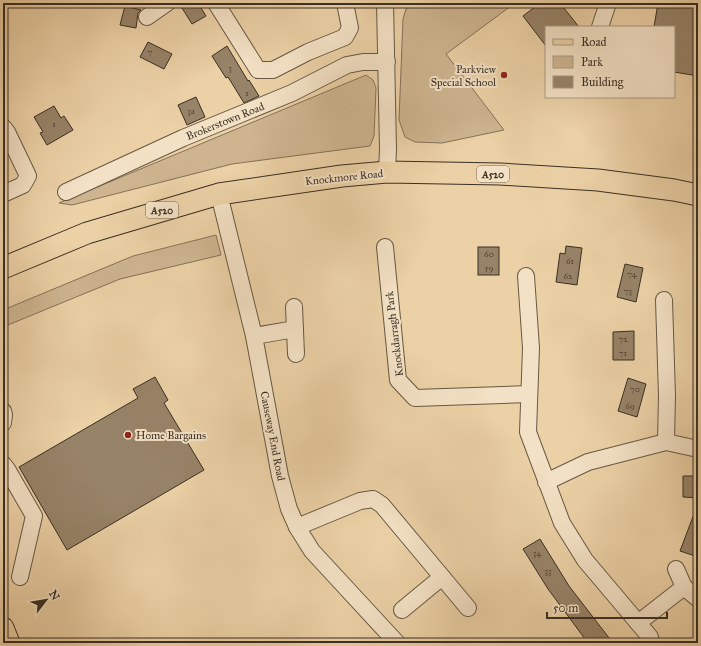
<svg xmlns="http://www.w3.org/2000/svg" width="701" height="646" font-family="'IM FELL Great Primer',serif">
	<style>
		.green { fill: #ceb590; stroke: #84725a }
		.building { fill: #978368; stroke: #3a2f24 }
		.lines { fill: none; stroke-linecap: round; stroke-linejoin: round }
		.minor-casing { stroke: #665844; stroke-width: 18 }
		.major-casing { stroke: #3a2f24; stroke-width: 23 }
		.minor { stroke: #f3e1c5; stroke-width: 16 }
		.major { stroke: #ecd1a6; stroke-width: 21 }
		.poi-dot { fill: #8f2418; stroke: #f3e1c5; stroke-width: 1.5 }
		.labels { text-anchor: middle; stroke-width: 4; stroke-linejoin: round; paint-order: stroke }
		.number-label { font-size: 9px; fill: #514435 }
		.shield { fill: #f3e1c5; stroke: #726454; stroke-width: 1 }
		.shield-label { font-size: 10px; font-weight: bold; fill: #3a2f24 }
		.poi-label { font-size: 11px; fill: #3a2f24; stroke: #f3e1c5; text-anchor: end }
		.street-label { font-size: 11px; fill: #3a2f24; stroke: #f3e1c5 }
	</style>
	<rect width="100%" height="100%" fill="#ecd1a6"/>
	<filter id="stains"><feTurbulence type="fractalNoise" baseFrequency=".005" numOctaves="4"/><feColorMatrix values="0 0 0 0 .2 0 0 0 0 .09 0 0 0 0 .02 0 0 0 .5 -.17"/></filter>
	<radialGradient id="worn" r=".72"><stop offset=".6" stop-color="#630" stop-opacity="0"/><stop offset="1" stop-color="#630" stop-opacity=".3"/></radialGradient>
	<g class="green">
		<polygon points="415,3 515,3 446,54 504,130 442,143 415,142 405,137 399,120 403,19 406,9"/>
		<polygon points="366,75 373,80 376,88 374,136 370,146 232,164 72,205 59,203"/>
		<polygon points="216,235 221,255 120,279 3,327 3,310 133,256"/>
	</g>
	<g class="building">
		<polygon points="190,3 198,3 206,16 192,24 182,8"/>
		<polygon points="540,3 560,3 579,27 546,27 546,46 523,16"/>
		<polygon points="658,3 698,3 698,76 674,72 674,27 654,27"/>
		<polygon points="125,6 141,10 138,13 136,28 120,25"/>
		<polygon points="148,42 172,54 164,69 140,57"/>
		<polygon points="227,46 248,81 249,80 259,96 244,103 228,77 226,78 212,56"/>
		<polygon points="196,97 205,117 187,125 178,105"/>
		<polygon points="54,106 61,118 64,116 73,130 47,145 40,133 43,132 34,117"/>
		<polygon points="566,246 582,248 577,285 556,282 560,253 565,254"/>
		<rect x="478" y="247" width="21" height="28"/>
		<polygon points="625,264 643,268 636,302 617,297"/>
		<polygon points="634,331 634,360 613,360 613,332"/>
		<polygon points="155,377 168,400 164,403 204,470 67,550 19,467 138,398 133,389"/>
		<polygon points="628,378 646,384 637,417 618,411"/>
		<polygon points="683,476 698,476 698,498 683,497"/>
		<polygon points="697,506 698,506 698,557 680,551"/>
		<polygon points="540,539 569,586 613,643 588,643 548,589 523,549"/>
	</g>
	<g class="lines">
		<defs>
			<g id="minor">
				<polyline points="216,3 258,70 273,70 308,52 345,37 350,28 345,3"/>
				<polyline points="385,3 388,149 387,172"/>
				<polyline points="147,17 167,3"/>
				<polyline points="600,27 608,3"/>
				<polyline points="3,127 7,132 28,176 23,185 3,194"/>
				<polyline points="66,192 183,138 292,93 347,65 363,62 387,62"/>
				<polyline points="219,194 254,336 280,476 289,509 297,527 312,551 397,643"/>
				<polyline points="385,247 398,380 415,398 529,394"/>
				<polyline points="526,276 531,348 528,432 562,523 585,560 650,637"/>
				<polyline points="664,300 667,396 666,442"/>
				<polyline points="294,307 296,354"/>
				<polyline points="254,336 295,329"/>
				<polyline points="3,411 4,415 3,423"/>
				<polyline points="3,464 7,469 34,516 20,577"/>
				<polyline points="546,482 588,462 666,442 698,449"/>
				<polyline points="297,527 360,501 373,499 382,505 468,608"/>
				<polyline points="676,569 684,587 698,599"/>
				<polyline points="402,610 442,577"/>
				<polyline points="638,623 684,587"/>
			</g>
			<g id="major">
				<polyline points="3,268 87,233 219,194 342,176 387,172 500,174 598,180 674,190 698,195"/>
				<polyline points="3,628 9,643"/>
			</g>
		</defs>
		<use href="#minor" class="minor-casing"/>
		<use href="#major" class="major-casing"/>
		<use href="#minor" class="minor"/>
		<use href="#major" class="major"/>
	</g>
	<g class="poi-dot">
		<circle cx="504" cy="75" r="4"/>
		<circle cx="128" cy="435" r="4"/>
	</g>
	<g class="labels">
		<g class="number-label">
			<text x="150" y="55">7</text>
			<text x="230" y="71">3</text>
			<text x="247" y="96">1</text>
			<text x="191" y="114">3a</text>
			<text x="54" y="127">1</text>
			<text x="489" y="257">60</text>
			<text x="570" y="264">61</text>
			<text x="489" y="271">59</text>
			<text x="632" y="277">74</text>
			<text x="568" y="279">62</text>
			<text x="628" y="294">73</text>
			<text x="623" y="342">72</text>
			<text x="623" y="356">71</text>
			<text x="635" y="392">70</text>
			<text x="630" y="409">69</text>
			<text x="537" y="556">34</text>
			<text x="548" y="574">33</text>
		</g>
		<g class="shield">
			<rect x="477" y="166" width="32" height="16" rx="3"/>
			<rect x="146" y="202" width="32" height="16" rx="3"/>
		</g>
		<g class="shield-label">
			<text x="493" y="178">A520</text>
			<text x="162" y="214">A520</text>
		</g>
		<g class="poi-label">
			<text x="496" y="73">Parkview<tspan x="496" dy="13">Special School</tspan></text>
			<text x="136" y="439" text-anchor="start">Home Bargains</text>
		</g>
		<g class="street-label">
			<text transform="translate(225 121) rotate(-22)" y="4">Brokerstown Road</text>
			<text transform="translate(344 177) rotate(-6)" y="4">Knockmore Road</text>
			<text transform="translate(394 334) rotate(-97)" y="4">Knockdarragh Park</text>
			<text transform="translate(273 436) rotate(79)" y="4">Causeway End Road</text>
		</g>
	</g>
	<rect width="701" height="646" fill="none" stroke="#ecd1a6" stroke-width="16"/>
	<rect x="4" y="4" width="693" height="638" fill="none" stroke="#3a2f24" stroke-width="2"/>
	<rect x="8" y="8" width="685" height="630" fill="none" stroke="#3a2f24"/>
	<rect x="545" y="26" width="130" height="72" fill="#f3e1c5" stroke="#a99a85"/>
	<rect x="553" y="39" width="20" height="6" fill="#ecd1a6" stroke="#a99a85"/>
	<text x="581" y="46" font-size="12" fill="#3a2f24">Road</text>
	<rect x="553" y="56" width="20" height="12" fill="#ceb590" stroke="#a99a85"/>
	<text x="581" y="66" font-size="12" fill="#3a2f24">Park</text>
	<rect x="553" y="76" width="20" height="12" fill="#978368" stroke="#a99a85"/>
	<text x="581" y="86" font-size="12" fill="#3a2f24">Building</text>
	<g transform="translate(46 600) rotate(59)" stroke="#f3e1c5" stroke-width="3" paint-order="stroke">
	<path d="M0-3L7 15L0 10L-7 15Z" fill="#3a2f24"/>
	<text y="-6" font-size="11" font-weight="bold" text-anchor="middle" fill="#3a2f24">N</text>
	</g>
	<path d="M547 612v6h120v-6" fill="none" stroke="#3a2f24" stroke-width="2"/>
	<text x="553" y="612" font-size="12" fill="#3a2f24" stroke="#f3e1c5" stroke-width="3" paint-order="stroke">50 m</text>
	<rect width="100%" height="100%" filter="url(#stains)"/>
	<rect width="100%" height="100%" fill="url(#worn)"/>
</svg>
